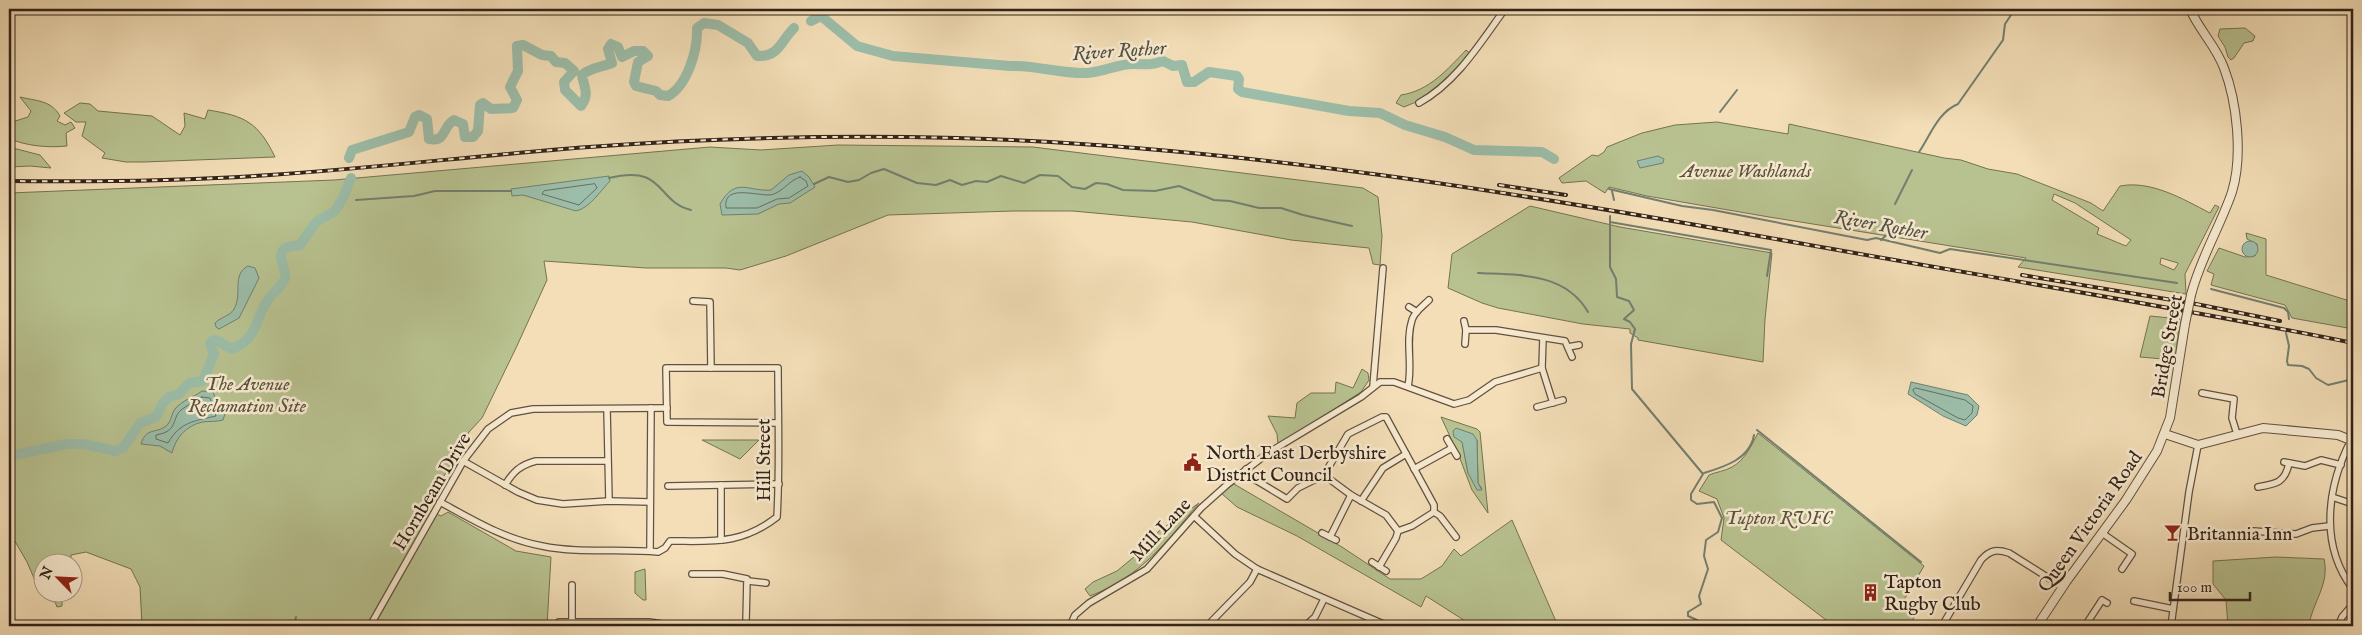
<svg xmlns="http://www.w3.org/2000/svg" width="2362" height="635" font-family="'IM FELL English',serif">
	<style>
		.green { fill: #b8c290; stroke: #757254; fill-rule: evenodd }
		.water { fill: #9cbda9; stroke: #727f6f }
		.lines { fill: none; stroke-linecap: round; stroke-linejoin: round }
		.shore { stroke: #677061; stroke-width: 1 }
		.stream { stroke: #727f6f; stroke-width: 2 }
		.river { stroke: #9cbda9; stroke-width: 10 }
		.minor-casing { stroke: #625140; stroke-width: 8 }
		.tertiary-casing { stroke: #625140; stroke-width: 10 }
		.minor { stroke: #f7ead0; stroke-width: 5.5 }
		.tertiary { stroke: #f7ead0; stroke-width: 8 }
		.rail-casing { stroke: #322219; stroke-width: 4 }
		.rail { stroke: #f7ead0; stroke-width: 2; stroke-dasharray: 5.5; stroke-linecap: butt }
		.tertiary-bridge-casing { stroke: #625140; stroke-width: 10; stroke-linecap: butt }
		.tertiary-bridge { stroke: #f7ead0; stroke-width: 8 }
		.labels { text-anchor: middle; stroke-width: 5; stroke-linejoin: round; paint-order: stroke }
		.park-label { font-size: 19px; font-style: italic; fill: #5a523d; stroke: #f7ead0 }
		.street-label { font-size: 19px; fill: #322219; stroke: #f7ead0 }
		.poi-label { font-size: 19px; fill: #322219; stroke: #f7ead0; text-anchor: start }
		.water-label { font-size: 20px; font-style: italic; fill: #525044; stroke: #f7ead0 }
	</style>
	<rect width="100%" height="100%" fill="#f3deb7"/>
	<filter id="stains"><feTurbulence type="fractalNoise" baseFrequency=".004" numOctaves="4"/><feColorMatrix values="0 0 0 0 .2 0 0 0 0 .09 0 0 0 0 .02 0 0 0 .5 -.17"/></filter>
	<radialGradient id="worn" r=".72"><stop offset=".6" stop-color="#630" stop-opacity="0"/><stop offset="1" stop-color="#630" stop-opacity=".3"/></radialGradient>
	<g class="green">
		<polygon points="2245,28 2255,36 2253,41 2244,43 2234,58 2231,60 2228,57 2225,47 2218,36 2220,29"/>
		<path d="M1466 50 1471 54C1450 78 1434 96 1404 107L1396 103 1401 95C1429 91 1448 69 1466 50Z"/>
		<path d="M20 97C36 101 51 100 60 116L57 121 65 125 71 122 75 128 66 133 67 146C49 148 24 146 9 138V123L28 117 31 111Z"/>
		<path d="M80 103 90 104 98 111 152 116 180 135 185 126 184 113 205 119 208 110C245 116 258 122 275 157L144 162H126L102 158 105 153 82 136 86 122H76L64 113Z"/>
		<path d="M1717 122 1788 134 1789 124 1944 158 1961 160 1988 169 2017 174 2091 203 2103 211 2120 186C2151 180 2183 199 2210 213L2215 205 2219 207 2185 274 2186 294 2018 267 2026 258 1769 217 1647 196 1609 187 1605 193 1586 181 1562 183 1559 178 1592 155 1598 156 1604 152 1607 147 1642 133 1675 125ZM2054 194 2075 203 2131 240 2126 246 2097 234 2099 228 2052 200ZM2161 258 2178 263V264L2174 270 2160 264Z"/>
		<polygon points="838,145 1033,147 1363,188 1378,197 1382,236 1380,265 1373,264 1369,248 1291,240 1192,222 1073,211 1013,211 888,215 786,256 740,270 726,268 646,268 544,261 547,280 516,348 482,418 469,432 457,452 426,509 441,516 448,512 516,551 551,557 547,626 142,626 140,587 131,569 86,552 71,555 71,562 42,562 42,592 65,593 62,597 62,606 57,607 54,599 40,592 27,562 9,531 9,193 334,180 710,147 761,150"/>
		<polygon points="9,147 40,155 51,168 30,166 9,167"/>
		<polygon points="1530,206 1620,227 1772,253 1765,319 1763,362 1638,340 1638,338 1630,333 1630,329 1583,324 1498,308 1482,303 1448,288 1452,254"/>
		<polygon points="2246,233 2266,239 2266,275 2353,302 2353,329 2292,318 2285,305 2211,285 2214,274 2207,271 2219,248 2245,257 2255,256 2257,244 2247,239"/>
		<polygon points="2150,316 2180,319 2175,360 2140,357"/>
		<polygon points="1362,369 1368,373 1369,380 1361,392 1278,445 1277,434 1268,416 1295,418 1297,403 1311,393 1335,393 1336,382 1353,388"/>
		<path d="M1441 417 1477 429 1480 432 1488 513 1472 490 1459 456ZM1477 440 1478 483 1482 489 1468 473 1462 441Z"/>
		<path d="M1758 433 1924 566 1902 603 1917 613 1909 626H1834L1721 540 1724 518 1717 499 1699 491 1709 475C1716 472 1725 471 1732 467 1745 460 1751 446 1758 433Z"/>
		<polygon points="702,440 759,440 740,459"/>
		<polygon points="1234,484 1342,547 1390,579 1421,579 1442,566 1454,549 1461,556 1512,520 1558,626 1473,626 1426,596 1421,607 1297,536 1237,507 1221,493"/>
		<path d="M1199 503C1165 543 1142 576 1090 596L1085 589 1093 582 1117 571 1141 551 1159 531Z"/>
		<path d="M2276 557 2324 559C2330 584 2312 603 2309 626H2228L2226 600 2213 584V561Z"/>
		<polygon points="645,569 646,600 643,600 635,593 635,572"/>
	</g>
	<g class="water">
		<polygon points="1658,156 1664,159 1663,163 1640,168 1637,161"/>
		<path d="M802 171 809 177 815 187 790 203 779 204 758 214 722 215 720 204C736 176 748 192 771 190L789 175Z"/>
		<path d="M609 176 610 181C601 190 590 208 576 211L523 195 512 196 511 189Z"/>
		<circle cx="2250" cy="249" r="8"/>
		<path d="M248 266 255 268 259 278 239 318 219 329 216 327 215 323C221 317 230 316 234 309 243 294 231 275 248 266Z"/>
		<polygon points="1911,382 1968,395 1979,406 1977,415 1966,426 1943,416 1908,394"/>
		<path d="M202 391 213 392 219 408 225 414 223 420C216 422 209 421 202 422 186 426 176 437 172 453L160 446 141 444C146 427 156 434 166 426 172 421 171 414 175 409 181 401 194 397 202 391Z"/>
		<polygon points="1456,428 1473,434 1477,440 1478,483 1482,490 1477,490 1468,473 1462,442 1454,437 1453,431"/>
	</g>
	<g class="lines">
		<g class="shore">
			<path d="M800 177 806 181 808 186 789 198 777 199 757 208H726C722 181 764 199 774 194 784 190 789 181 800 177Z"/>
			<polygon points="595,184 597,188 579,205 542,194 544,191"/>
			<polygon points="1916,388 1965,400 1973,406 1972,413 1965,420 1958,418 1915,394 1913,390"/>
			<path d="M202 397 210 398 216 416C194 421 180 422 168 443L156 439V435C179 431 171 419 181 410 187 405 195 402 202 397Z"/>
		</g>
		<g class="stream">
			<polyline points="1720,112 1737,90"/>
			<path d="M1919 152C1930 136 1938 112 1958 104L2003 40 2005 24 2015 9"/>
			<path d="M609 178C666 164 655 201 691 210"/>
			<polyline points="814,184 829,177 848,182 859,180 871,173 884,169 917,183 936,185 950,180 962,185 976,181 987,182 1001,176 1024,183 1040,175 1058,176 1072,187 1085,189 1096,183 1107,184 1123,190 1155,191 1179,186 1214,200 1230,201 1259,208 1281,208 1303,215 1352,226"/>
			<polyline points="1609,189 1682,206 1713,210 1867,240 1876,238 1940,253 1950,249 2177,283"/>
			<polyline points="1612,191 1614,200"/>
			<polyline points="356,200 414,196 435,191 511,191"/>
			<polyline points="1895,204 1912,170"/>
			<polyline points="1610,216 1610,267 1616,279 1617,297 1629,301 1634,310 1624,319 1630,322 1635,329 1631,344 1632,389 1703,474 1691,494 1691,500 1697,504 1714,502 1722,518 1718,532 1706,540 1704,556 1708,569 1699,596 1701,604 1688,612 1688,616 1697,620 1695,626"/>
			<polyline points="1610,222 1771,250 1767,276"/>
			<polyline points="1881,240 1892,230"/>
			<path d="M1478 273C1518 275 1565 272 1588 312"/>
			<polyline points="2211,289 2284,308 2288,312 2289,319"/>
			<polyline points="2286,333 2289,346 2287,361 2288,365 2302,366 2309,369 2316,378 2328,385 2353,379"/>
			<polyline points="1757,430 1921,562"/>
			<path d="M1704 473C1724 467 1750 459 1754 435"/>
			<polyline points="294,626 296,617"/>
		</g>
		<g class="river">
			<path d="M811 21 821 16 857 46 893 56 1010 66C1036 65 1061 74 1087 73 1103 72 1118 64 1133 64 1147 64 1148 66 1163 61L1173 66 1182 65 1187 82H1194L1209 72 1237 76 1239 79 1238 89 1242 92 1349 111 1380 113 1405 125 1445 137 1474 150 1542 152 1554 159"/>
			<path d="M349 158 352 150 409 132 415 117 419 115 427 119 429 139C446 143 442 127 454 120L463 124 465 137H473L478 131 480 105 483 103 491 109 513 108 517 100 510 87 518 71 517 46 523 45 542 55 551 56 556 62 565 63 574 71 564 82 565 90 581 106C590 94 584 88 582 75 589 68 602 67 612 63L608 49 611 44 618 47 622 57 634 51H643L648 56 638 62 634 82 636 86 656 91 660 95 668 96C687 86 698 50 697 28L704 23 718 25 748 43 757 56C779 57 780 42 794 28"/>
			<path d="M9 456 67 444H84L115 451 123 448 140 423 156 417 163 403 169 397 179 394 189 383 203 381 214 354 210 344 212 341 216 340 232 349C259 338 254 320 268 300 272 293 282 287 285 278 287 269 278 261 282 252 286 245 293 247 300 245L316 222 335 211 343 198 351 178"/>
		</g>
		<defs>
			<g id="minor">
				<path d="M1419 103C1457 82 1480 43 1505 9"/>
				<polyline points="693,301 710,302 711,368"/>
				<polyline points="1409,307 1417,312"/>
				<polyline points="1464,321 1466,330 1465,344"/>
				<polyline points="1466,330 1496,330 1565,341 1572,357"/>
				<polyline points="1543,338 1542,368 1553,403"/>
				<polyline points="1568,347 1579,345"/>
				<polyline points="1373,386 1383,268"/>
				<path d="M1408 386C1413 365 1405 341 1412 320 1414 312 1423 306 1429 300"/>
				<polyline points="2202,393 2234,399 2232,418 2237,434"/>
				<polyline points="1537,407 1563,400"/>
				<polyline points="607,409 609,501"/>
				<polyline points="1447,439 1457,456"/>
				<path d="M2351 440C2327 487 2319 545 2353 589"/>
				<polyline points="463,461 518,492 537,500 563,504 609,501 650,502"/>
				<polyline points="2284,462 2305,466 2321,460 2341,465"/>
				<polyline points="1246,469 1254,479 1287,499 1298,488 1324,475 1348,434 1382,417 1386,417 1434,505 1434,512 1440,516 1456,537"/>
				<polyline points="1414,469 1452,448"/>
				<polyline points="1324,475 1351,495 1386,515 1398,531 1396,538 1379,567"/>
				<path d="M505 485C513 472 520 465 536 461H607"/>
				<polyline points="721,485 721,540"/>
				<polyline points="668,486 779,484"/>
				<path d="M2258 487C2276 484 2285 483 2289 463"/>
				<polyline points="2332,497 2353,504"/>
				<polyline points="1361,501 1383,468 1406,454"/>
				<path d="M440 502C473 520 504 539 542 546 580 554 620 548 658 552L665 548 670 541C713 541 741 545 777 517 780 468 778 418 778 368H666L667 422 778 423"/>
				<polyline points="1194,516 1235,554 1257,569 1388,626"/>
				<polyline points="1398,531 1412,526 1434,512"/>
				<polyline points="2253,531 2296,534 2312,528 2329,526"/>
				<polyline points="1322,533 1336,540"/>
				<polyline points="2102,533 2132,554 2122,569"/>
				<polyline points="1330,537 1351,495"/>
				<polyline points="650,551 651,408"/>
				<polyline points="1372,562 1386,571"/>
				<polyline points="692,574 723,574 747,579 746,622 744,626"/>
				<polyline points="748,581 766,583"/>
				<polyline points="2134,601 2173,609"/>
				<polyline points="559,622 649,622 669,625 737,626"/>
				<polyline points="572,622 572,585"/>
				<polyline points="370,626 464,460 488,429 511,413 533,409 667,408"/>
				<polyline points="1070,626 1075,615 1089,603 1147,569 1201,508 1229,483 1268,453 1361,397 1380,382 1394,382 1454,404 1469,400 1495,382 1542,368"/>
				<polyline points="1207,626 1250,582 1257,569"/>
				<polyline points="1305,626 1315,617 1324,599"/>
				<path d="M1942 626 1981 560C1990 550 1996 549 2009 553L2063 587"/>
				<polyline points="2085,626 2102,600 2107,603"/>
				<polyline points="2171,626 2189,492 2198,445"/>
				<polyline points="2338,626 2342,617 2353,604"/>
			</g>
			<g id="tertiary">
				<path d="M2190 9C2199 30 2216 46 2224 68 2237 102 2243 156 2232 192 2220 227 2200 259 2191 295"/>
				<polyline points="2165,434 2198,445 2263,428 2338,435 2353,441"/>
				<polyline points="2037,626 2066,582 2126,500 2157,451 2170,418 2185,324"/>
			</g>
		</defs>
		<use href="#minor" class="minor-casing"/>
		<use href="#tertiary" class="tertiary-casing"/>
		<use href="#minor" class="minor"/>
		<use href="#tertiary" class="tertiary"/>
		<defs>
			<g id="rail">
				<path d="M9 181C96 182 183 181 270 175 376 168 482 155 589 147 711 138 834 135 957 138 1242 146 1524 194 1804 244 1987 277 2171 306 2353 343"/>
				<polyline points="1499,185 1566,195"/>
				<polyline points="2022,275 2196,304 2280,321"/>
			</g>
		</defs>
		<use href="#rail" class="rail-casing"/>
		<use href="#rail" class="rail"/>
		<defs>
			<polyline id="tertiary-bridge" points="2185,324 2191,295"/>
		</defs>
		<use href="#tertiary-bridge" class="tertiary-bridge-casing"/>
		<use href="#tertiary-bridge" class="tertiary-bridge"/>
	</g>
	<defs>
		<symbol id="civic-bare" viewBox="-9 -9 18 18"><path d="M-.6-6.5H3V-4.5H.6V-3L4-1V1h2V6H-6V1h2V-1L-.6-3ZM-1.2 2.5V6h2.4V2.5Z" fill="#8f2418" stroke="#f7ead0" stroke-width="2.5" paint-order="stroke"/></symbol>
		<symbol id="bar-bare" viewBox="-9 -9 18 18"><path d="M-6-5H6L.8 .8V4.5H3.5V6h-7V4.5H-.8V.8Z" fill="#8f2418" stroke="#f7ead0" stroke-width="2.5" paint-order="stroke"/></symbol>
		<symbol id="building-bare" viewBox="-9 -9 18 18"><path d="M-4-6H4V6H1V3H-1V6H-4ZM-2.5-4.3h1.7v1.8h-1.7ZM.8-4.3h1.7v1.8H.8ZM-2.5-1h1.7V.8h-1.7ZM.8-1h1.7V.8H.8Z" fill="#8f2418" stroke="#f7ead0" stroke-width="2.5" paint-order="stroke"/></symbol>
	</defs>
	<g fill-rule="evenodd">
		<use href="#civic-bare" x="1180" y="450" width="25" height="25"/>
		<use href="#bar-bare" x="2160" y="520" width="25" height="25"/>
		<use href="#building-bare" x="1858" y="580" width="25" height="25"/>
	</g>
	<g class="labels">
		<g class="park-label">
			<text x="1746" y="177">Avenue Washlands</text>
			<text x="247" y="390">The Avenue<tspan x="247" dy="22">Reclamation Site</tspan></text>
			<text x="1778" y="524">Tupton RUFC</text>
		</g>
		<g class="street-label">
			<text transform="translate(2166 346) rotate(-80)" y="7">Bridge Street</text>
			<text transform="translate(763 460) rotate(-90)" y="7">Hill Street</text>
			<text transform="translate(431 491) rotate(-59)" y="7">Hornbeam Drive</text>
			<text transform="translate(2089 521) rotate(-55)" y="7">Queen Victoria Road</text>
			<text transform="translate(1160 529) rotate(-47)" y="7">Mill Lane</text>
		</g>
		<g class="poi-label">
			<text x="1206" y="459">North East Derbyshire<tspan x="1206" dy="22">District Council</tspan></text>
			<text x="2187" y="540">Britannia Inn</text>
			<text x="1884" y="588">Tapton<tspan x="1884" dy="22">Rugby Club</tspan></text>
		</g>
		<g class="water-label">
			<text transform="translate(1119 50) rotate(-4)" y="7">River Rother</text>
			<text transform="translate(1881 224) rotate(10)" y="7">River Rother</text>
		</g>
	</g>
	<rect width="2362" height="635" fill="none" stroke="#f3deb7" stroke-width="30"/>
	<rect x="10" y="10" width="2342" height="615" fill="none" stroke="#322219" stroke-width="2.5"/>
	<rect x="15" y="15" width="2332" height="605" fill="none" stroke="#322219"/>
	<g transform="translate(58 578) rotate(294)"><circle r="24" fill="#f7ead0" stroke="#a89a87"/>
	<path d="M0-4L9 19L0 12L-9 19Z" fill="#8f2418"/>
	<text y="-8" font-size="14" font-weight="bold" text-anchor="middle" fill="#322219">N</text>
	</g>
	<path d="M2170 592v8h80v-8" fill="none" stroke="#322219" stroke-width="2.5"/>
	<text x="2177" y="592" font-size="15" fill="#322219" stroke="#f7ead0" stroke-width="4" paint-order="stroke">100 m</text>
	<rect width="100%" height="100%" filter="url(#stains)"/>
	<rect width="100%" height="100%" fill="url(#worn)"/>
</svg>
